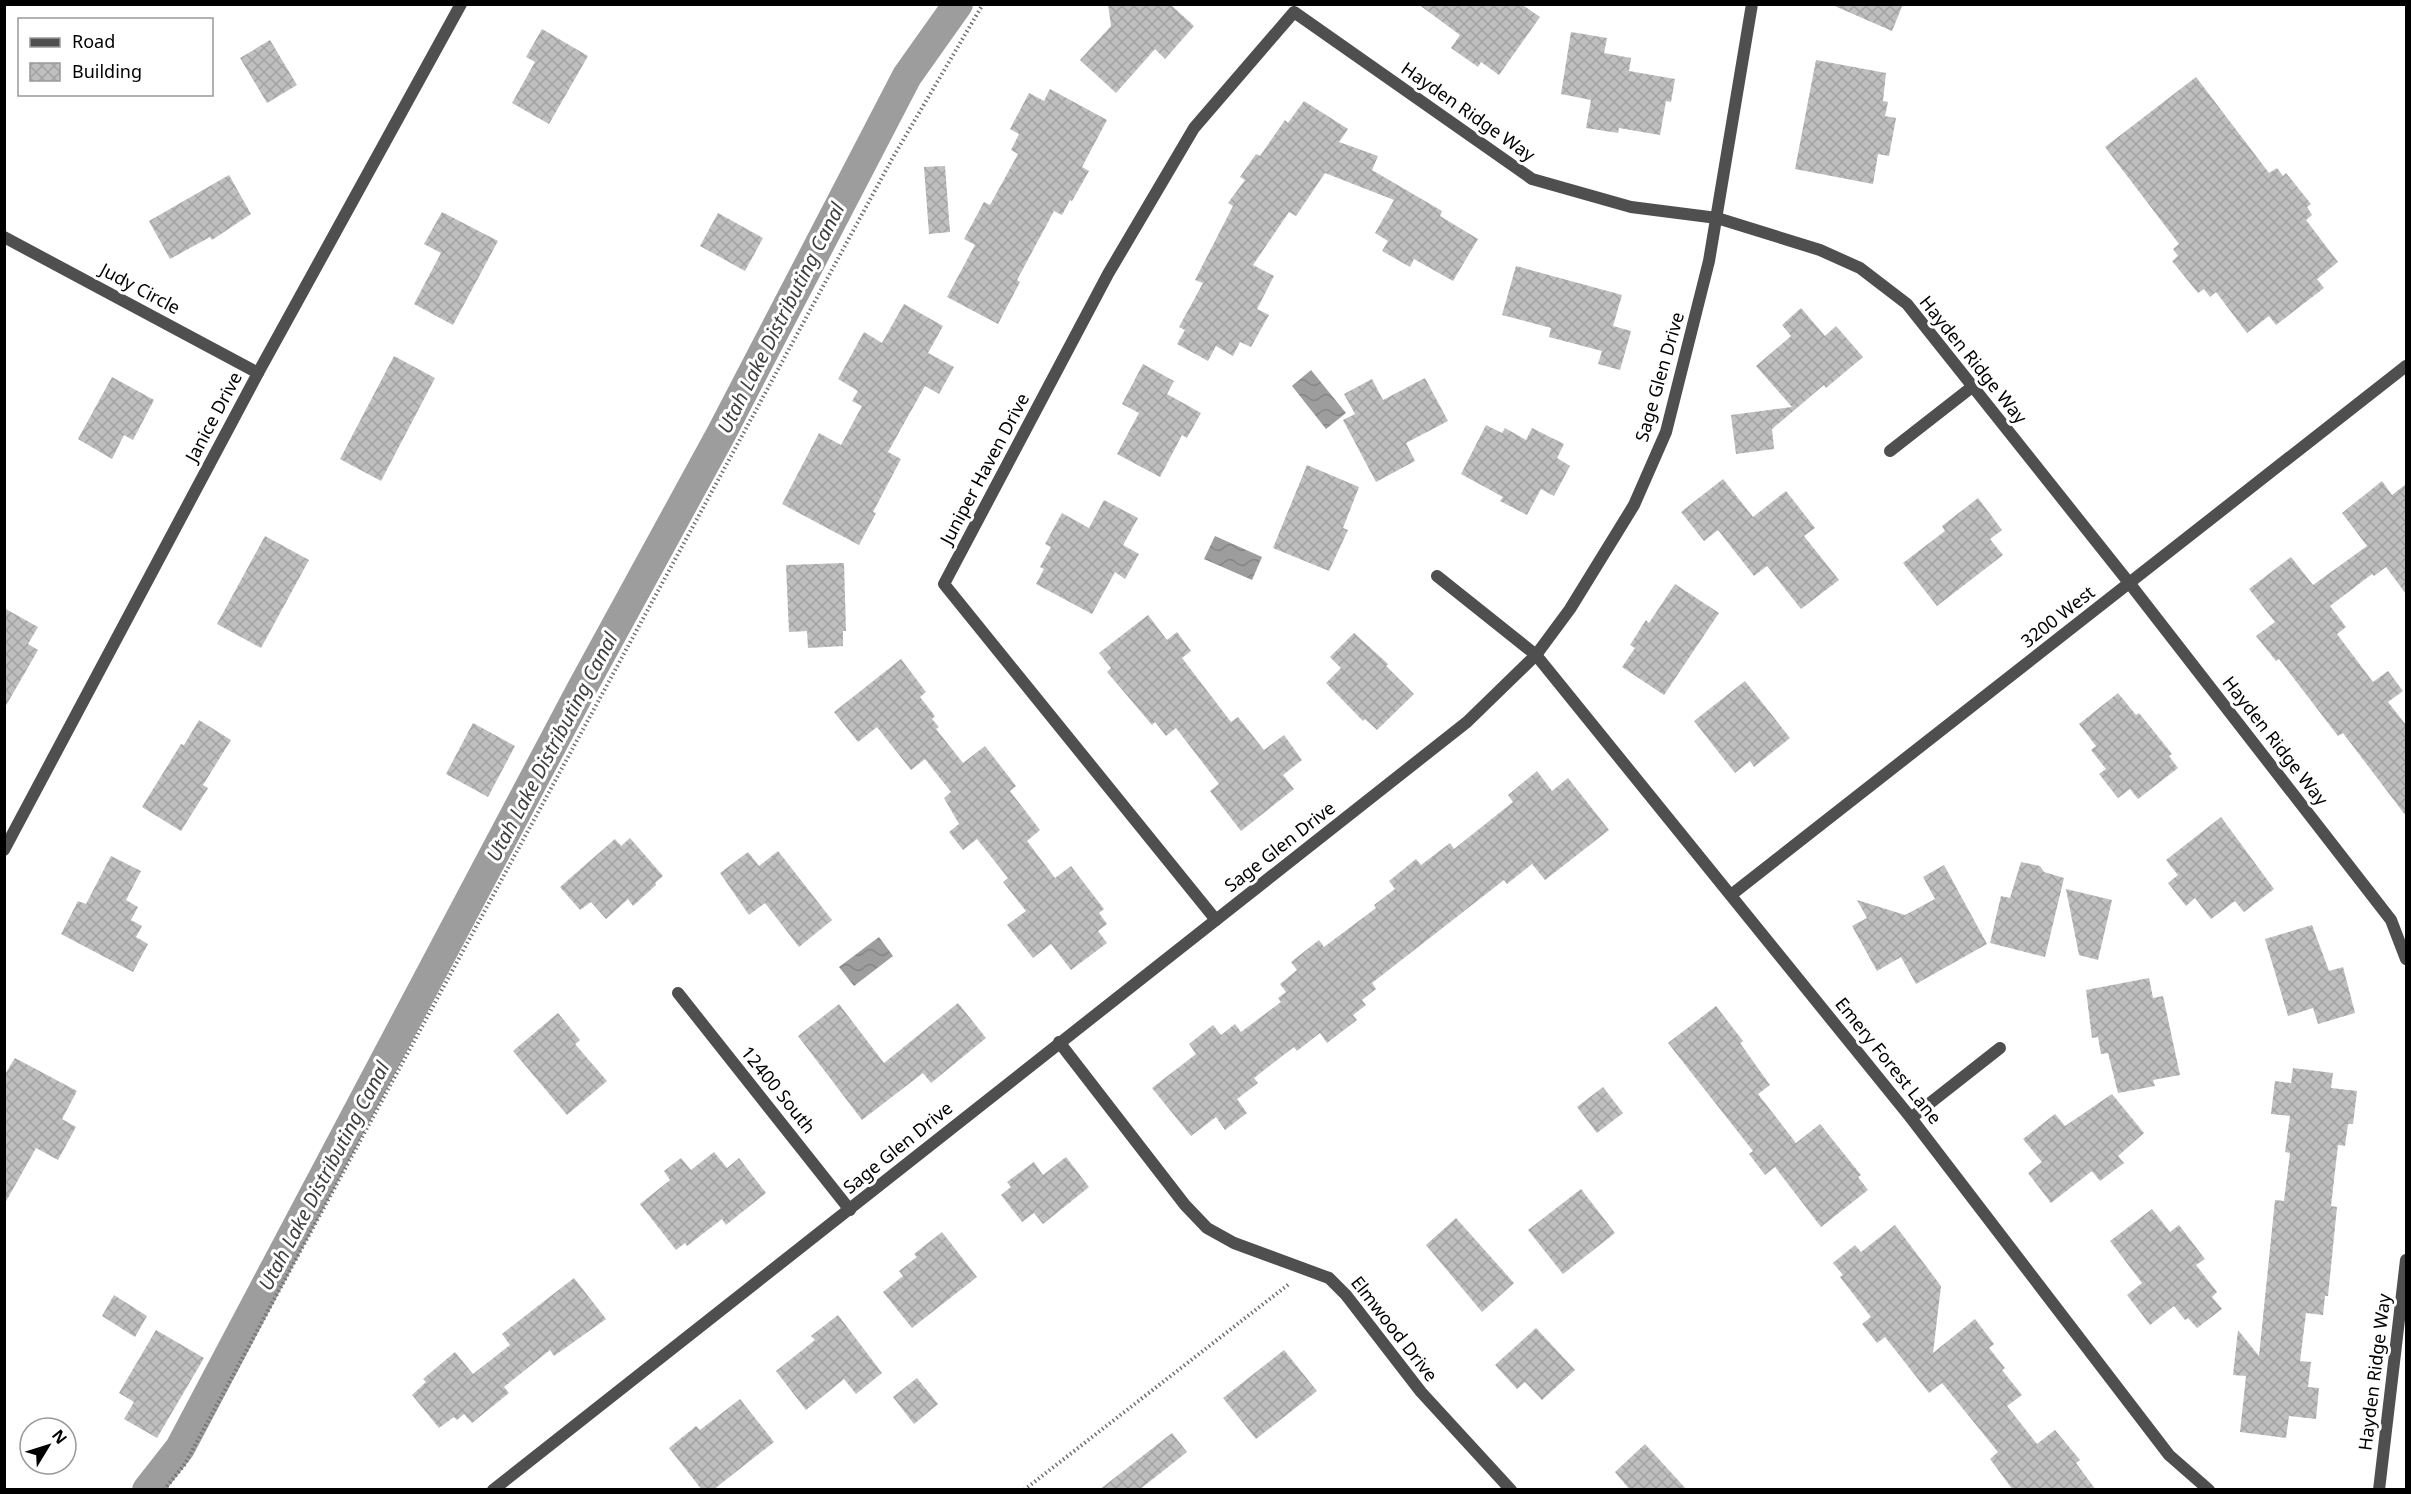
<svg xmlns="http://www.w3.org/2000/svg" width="2411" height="1494" font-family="'Noto Sans',sans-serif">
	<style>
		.water { fill: url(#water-waves) }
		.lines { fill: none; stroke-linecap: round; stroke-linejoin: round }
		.canal { stroke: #9d9d9d; stroke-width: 30 }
		.building { fill: url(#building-cross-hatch) }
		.path { stroke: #717171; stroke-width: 4; stroke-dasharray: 1.5 3; stroke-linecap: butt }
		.street { stroke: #4f4f4f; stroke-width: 12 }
		.labels { text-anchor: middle; stroke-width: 6; stroke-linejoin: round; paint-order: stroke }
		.street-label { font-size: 18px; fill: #000; stroke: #fff }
		.water-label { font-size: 20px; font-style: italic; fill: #3e3e3e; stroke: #fff }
	</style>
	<defs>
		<pattern id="water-waves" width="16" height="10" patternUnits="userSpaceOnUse" patternTransform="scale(1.5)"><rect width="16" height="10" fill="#9d9d9d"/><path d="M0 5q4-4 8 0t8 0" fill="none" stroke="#858585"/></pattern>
		<pattern id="building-cross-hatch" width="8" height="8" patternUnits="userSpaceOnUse" patternTransform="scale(1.5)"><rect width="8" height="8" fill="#bfbfbf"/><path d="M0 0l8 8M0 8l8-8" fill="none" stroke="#a2a2a2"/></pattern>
	</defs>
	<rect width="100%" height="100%" fill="#fff"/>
	<g class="water">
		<polygon points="1311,370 1346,413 1326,429 1292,386"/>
		<polygon points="1215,536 1262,557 1252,580 1204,559"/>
		<polygon points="879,937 893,956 854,986 839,967"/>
	</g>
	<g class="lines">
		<polyline class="canal" points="147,1490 180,1448 581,690 721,434 907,76 958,4"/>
	</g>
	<g class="building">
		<polygon points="1108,4 1170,4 1194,26 1165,59 1155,49 1116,93 1080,60 1111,26"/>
		<polygon points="1418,4 1521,4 1540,17 1499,75 1481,62 1478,67 1451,48 1460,35"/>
		<polygon points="1830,4 1903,4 1892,31"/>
		<polygon points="542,29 588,56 549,124 512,103 535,62 526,57"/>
		<polygon points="1571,32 1607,38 1604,53 1631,58 1629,71 1675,79 1671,102 1666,101 1660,135 1619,128 1618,133 1586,128 1591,100 1561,94"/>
		<polygon points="270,40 297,85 267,103 240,58"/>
		<polygon points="1816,60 1886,73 1883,101 1888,102 1885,116 1896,118 1889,156 1878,154 1873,184 1795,169"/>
		<polygon points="2196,77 2269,173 2277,168 2283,176 2286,173 2311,204 2307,207 2312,215 2306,220 2338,262 2317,279 2324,288 2276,325 2269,316 2247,333 2216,292 2210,297 2204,289 2198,293 2172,261 2178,256 2173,249 2179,244 2105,147"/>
		<polygon points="1050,89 1107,120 1082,167 1089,171 1072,201 1070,200 1062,215 1054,211 1017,280 1020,282 998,324 947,297 975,245 964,239 984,202 990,205 1018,154 1011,150 1019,134 1010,129 1029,93 1044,101"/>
		<polygon points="1304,101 1348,129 1339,142 1378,156 1372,170 1442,211 1440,216 1478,239 1453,281 1414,259 1410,267 1382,251 1388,241 1375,233 1394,200 1325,173 1296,216 1289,212 1253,265 1274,276 1257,309 1269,315 1251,347 1240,342 1233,356 1216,346 1208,361 1177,344 1185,330 1179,327 1203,283 1195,280 1233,206 1228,203 1245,180 1240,177 1256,154 1260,156 1285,120 1288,123"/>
		<polygon points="945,166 950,232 929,234 924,167"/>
		<polygon points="229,175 251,214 212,240 210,237 170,259 149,221"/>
		<polygon points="442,212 498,241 453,325 414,304 441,253 424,244"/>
		<polygon points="718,213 763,238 745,271 700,246"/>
		<polygon points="1516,266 1622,295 1613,326 1631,331 1620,370 1598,364 1602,351 1549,337 1551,328 1502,315"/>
		<polygon points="904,304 943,326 928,353 954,367 939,394 925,386 888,452 901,459 873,512 876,513 859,545 782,504 819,433 841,445 862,406 852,401 858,391 838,379 864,332 882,343"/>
		<polygon points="1801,308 1825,336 1836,326 1863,357 1826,388 1824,385 1772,429 1774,449 1736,454 1731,415 1792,407 1756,366 1791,336 1782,325"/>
		<polygon points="394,356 435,378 381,481 340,459"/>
		<polygon points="1143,364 1174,381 1167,394 1201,413 1187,438 1182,435 1160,477 1117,454 1139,413 1122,404"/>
		<polygon points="112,377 154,400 133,440 124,435 112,459 78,439"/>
		<polygon points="1425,378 1448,421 1406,443 1415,461 1376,482 1343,420 1355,414 1344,394 1372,379 1383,400"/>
		<polygon points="1486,425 1502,433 1505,428 1526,440 1532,428 1564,444 1557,458 1570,466 1554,496 1541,489 1527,515 1500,501 1503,497 1461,474"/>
		<polygon points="1307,465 1359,487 1343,528 1348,530 1329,571 1273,548"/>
		<polygon points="1723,479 1753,517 1786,491 1815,528 1804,536 1839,580 1801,609 1767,566 1754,576 1718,530 1704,541 1681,512"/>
		<polygon points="2382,481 2392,495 2406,484 2406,594 2386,567 2374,576 2372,574 2330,606 2346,627 2337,634 2373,682 2388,671 2403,691 2388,702 2406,725 2406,816 2343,733 2338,736 2279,659 2276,661 2256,636 2275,622 2249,589 2291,557 2313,585 2367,546 2342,513"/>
		<polygon points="1978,498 2002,530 1990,539 2003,555 1937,606 1903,563 1945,531 1942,526"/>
		<polygon points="1104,500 1138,518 1123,545 1139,554 1125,579 1115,572 1092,614 1036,584 1044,569 1040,567 1051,547 1045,544 1062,513 1089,528"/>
		<polygon points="265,536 309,560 261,648 217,624"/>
		<polygon points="844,563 846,631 843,631 843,646 808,648 807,631 789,632 786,565"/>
		<polygon points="1675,584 1719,613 1664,695 1622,667 1635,648 1630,645 1646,620 1649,623"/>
		<polygon points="4,608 38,627 28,644 38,650 4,709"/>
		<polygon points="1148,615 1167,640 1177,632 1191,651 1182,658 1231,722 1238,717 1264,750 1284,735 1302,760 1283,775 1294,789 1241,831 1210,791 1219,784 1176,728 1166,736 1155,722 1152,725 1107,672 1111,668 1099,653"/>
		<polygon points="1354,633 1388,664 1386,666 1414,694 1377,730 1365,719 1363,721 1326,683 1341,668 1330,657"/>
		<polygon points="901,659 926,692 920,697 935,716 932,719 939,727 936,729 963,763 985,746 1016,786 1010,791 1040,830 1027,841 1055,878 1071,866 1104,909 1099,913 1107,924 1098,931 1107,943 1071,970 1051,944 1033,958 1007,925 1026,911 1003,882 1008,878 977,839 963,850 949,832 959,824 944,798 951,792 925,759 911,770 877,727 858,742 834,712"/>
		<polygon points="1745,681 1790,738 1754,767 1750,761 1735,773 1694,721"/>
		<polygon points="2118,693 2136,715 2139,713 2152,729 2172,754 2169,756 2178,768 2138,799 2130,789 2118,798 2099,774 2106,769 2091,750 2096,746 2079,724"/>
		<polygon points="199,720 231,740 203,785 208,788 181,831 142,807 181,744 184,745"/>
		<polygon points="473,723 515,746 488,797 446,774"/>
		<polygon points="1537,771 1552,791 1568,778 1609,830 1545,880 1532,864 1507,884 1504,880 1372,983 1376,989 1362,1000 1366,1005 1353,1015 1357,1020 1327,1043 1320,1033 1297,1051 1294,1047 1254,1078 1258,1083 1237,1099 1247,1113 1225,1130 1216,1117 1191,1136 1152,1088 1196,1054 1189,1044 1213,1025 1221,1035 1235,1024 1241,1032 1281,1002 1278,998 1286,992 1280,984 1297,970 1291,962 1319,940 1324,947 1376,908 1374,905 1395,889 1389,881 1416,859 1421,865 1450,843 1454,849 1513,802 1508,795"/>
		<polygon points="2221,817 2274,889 2244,912 2235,901 2211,919 2195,898 2186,906 2168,883 2178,875 2166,860"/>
		<polygon points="630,838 663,876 655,883 656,885 633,906 628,899 606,919 591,902 580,910 560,887 615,839 621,846"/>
		<polygon points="778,851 832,920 799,947 765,903 749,915 720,873 748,852 759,866"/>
		<polygon points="111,856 141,871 126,900 138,907 131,920 142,926 136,937 148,944 133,972 61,934 78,901 86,904"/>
		<polygon points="2021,862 2040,866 2044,872 2064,878 2045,957 1990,943 2001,896 2010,898"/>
		<polygon points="1944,865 1987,944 1916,984 1901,957 1877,971 1852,926 1867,918 1857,900 1905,915 1935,899 1923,877"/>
		<polygon points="2066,889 2112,900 2098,960 2079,955"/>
		<polygon points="2312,925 2329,971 2343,967 2355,1013 2318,1024 2313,1008 2288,1016 2265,939"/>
		<polygon points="2149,978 2153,998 2163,996 2180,1075 2153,1080 2155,1086 2118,1093 2108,1053 2101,1054 2098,1037 2092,1038 2086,990"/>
		<polygon points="958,1003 986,1038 931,1083 923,1073 862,1120 798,1036 839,1004 884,1063"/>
		<polygon points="1716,1006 1743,1041 1740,1043 1770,1085 1758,1094 1796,1143 1820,1124 1861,1175 1858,1177 1868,1190 1821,1227 1775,1167 1765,1175 1749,1154 1753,1151 1668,1043"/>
		<polygon points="558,1013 580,1040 575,1044 607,1081 567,1115 513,1051"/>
		<polygon points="15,1058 77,1091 62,1119 76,1127 58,1160 36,1148 4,1205 4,1076"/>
		<polygon points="2293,1068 2333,1073 2331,1088 2357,1091 2353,1124 2348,1124 2345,1146 2338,1145 2331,1206 2337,1207 2328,1296 2325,1296 2323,1315 2306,1313 2300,1361 2311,1362 2308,1387 2319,1388 2316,1419 2289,1416 2286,1438 2240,1432 2246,1376 2233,1375 2238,1330 2259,1356 2275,1200 2284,1201 2290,1153 2285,1152 2290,1116 2271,1114 2275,1081 2291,1083"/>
		<polygon points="1603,1087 1623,1113 1597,1133 1577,1107"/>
		<polygon points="2112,1094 2144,1133 2118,1156 2124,1163 2100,1181 2092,1171 2051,1203 2028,1173 2042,1162 2023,1139 2055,1114 2065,1126"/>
		<polygon points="714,1152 727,1168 739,1158 766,1193 726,1225 722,1219 687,1246 685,1243 676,1250 640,1204 670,1180 664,1171 681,1158 691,1170"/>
		<polygon points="1066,1157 1089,1187 1043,1224 1034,1213 1022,1222 1001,1195 1011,1187 1007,1182 1034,1162 1043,1175"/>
		<polygon points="1581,1189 1615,1233 1563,1274 1528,1230"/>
		<polygon points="2152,1209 2170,1232 2179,1225 2205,1259 2196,1265 2217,1292 2212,1297 2222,1309 2197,1328 2188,1318 2185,1320 2174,1306 2150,1325 2127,1295 2142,1283 2110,1241"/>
		<polygon points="1456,1218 1514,1283 1482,1312 1426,1245"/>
		<polygon points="1895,1225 1941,1286 1933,1353 1975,1319 1994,1344 1989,1348 2005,1368 2002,1370 2022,1395 2007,1406 2037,1444 2055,1430 2080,1460 2076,1463 2096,1490 2013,1490 1990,1459 1998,1452 1942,1383 1929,1393 1885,1337 1877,1343 1862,1324 1871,1317 1840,1277 1843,1275 1833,1263 1855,1245 1861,1252"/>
		<polygon points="942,1232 977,1277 912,1328 883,1292 903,1276 899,1271 917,1257 914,1254"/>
		<polygon points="574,1278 606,1319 554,1356 550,1350 504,1387 509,1393 472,1423 464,1414 457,1420 454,1417 439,1428 412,1395 426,1382 423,1379 455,1352 473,1374 510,1345 502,1334"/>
		<polygon points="114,1295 147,1316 135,1337 102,1316"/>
		<polygon points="838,1315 882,1373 856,1394 844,1379 806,1410 776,1371 815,1340 811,1336"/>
		<polygon points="1536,1328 1575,1370 1542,1400 1525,1382 1517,1389 1495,1365"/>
		<polygon points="156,1330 204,1358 157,1438 124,1419 134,1402 119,1393"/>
		<polygon points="1284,1350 1317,1391 1256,1439 1223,1398"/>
		<polygon points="917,1378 938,1404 914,1424 893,1397"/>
		<polygon points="740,1399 774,1442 713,1490 702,1490 669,1448 696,1426 700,1430"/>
		<polygon points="1172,1433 1187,1452 1139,1490 1099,1490"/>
		<polygon points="1645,1444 1687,1490 1630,1490 1615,1472"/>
	</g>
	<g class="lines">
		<g class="path">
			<polyline points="164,1490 185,1464 892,159 983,4"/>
			<polyline points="1024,1490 1289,1284"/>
		</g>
		<g class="street">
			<polyline points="4,237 258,373"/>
			<polyline points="1890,451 1972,387"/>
			<polyline points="1437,576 1536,655 1911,1118 2169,1455 2209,1490"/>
			<polyline points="4,850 258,373 461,4"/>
			<polyline points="1731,895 2406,366"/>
			<polyline points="1216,920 944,584 1108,274 1194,128 1294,12 1532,179 1631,207 1717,218 1820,250 1860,268 1907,304 2130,584 2391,920 2406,959"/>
			<polyline points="678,993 850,1210"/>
			<polyline points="1059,1042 1185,1205 1207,1228 1234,1243 1329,1278 1346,1295 1421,1392 1511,1490"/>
			<polyline points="1911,1118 2000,1048"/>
			<polyline points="493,1490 1467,722 1536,655 1570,609 1634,505 1666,432 1709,261 1752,4"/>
			<polyline points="2379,1490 2406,1260"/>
		</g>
	</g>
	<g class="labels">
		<g class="street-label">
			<text transform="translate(1468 112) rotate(35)" y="6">Hayden Ridge Way</text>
			<text transform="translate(140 289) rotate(28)" y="6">Judy Circle</text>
			<text transform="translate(1973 360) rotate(51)" y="6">Hayden Ridge Way</text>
			<text transform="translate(1660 377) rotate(-74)" y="6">Sage Glen Drive</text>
			<text transform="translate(214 417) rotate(-62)" y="6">Janice Drive</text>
			<text transform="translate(985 469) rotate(-62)" y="6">Juniper Haven Drive</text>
			<text transform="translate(2058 617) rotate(-38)" y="6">3200 West</text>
			<text transform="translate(2275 741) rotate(52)" y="6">Hayden Ridge Way</text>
			<text transform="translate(1280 847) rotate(-38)" y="6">Sage Glen Drive</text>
			<text transform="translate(1888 1061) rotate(51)" y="6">Emery Forest Lane</text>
			<text transform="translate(778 1090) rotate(51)" y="6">12400 South</text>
			<text transform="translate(898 1148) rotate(-39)" y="6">Sage Glen Drive</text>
			<text transform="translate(1394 1329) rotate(52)" y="6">Elmwood Drive</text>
			<text transform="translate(2375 1372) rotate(-83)" y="6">Hayden Ridge Way</text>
		</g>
		<g class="water-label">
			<text transform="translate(781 318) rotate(-63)" y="7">Utah Lake Distributing Canal</text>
			<text transform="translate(552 747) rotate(-62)" y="7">Utah Lake Distributing Canal</text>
			<text transform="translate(324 1176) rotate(-62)" y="7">Utah Lake Distributing Canal</text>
		</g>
	</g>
	<rect width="2411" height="1494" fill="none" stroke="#000000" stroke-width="12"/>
	<rect x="18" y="18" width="195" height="78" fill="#ffffff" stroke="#999999" stroke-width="1.5"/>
	<rect x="30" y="38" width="30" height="9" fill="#4f4f4f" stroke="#999999" stroke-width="1.5"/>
	<text x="72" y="48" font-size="18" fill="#000000">Road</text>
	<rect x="30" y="63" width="30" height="18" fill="url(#building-cross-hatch)" stroke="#999999" stroke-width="1.5"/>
	<text x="72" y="78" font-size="18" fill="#000000">Building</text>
	<g transform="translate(48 1446) rotate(52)"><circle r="28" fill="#ffffff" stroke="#999999" stroke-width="1.5"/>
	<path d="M0-4.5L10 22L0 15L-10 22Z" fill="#000000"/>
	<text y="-9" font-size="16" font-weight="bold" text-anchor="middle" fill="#000000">N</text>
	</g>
</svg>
